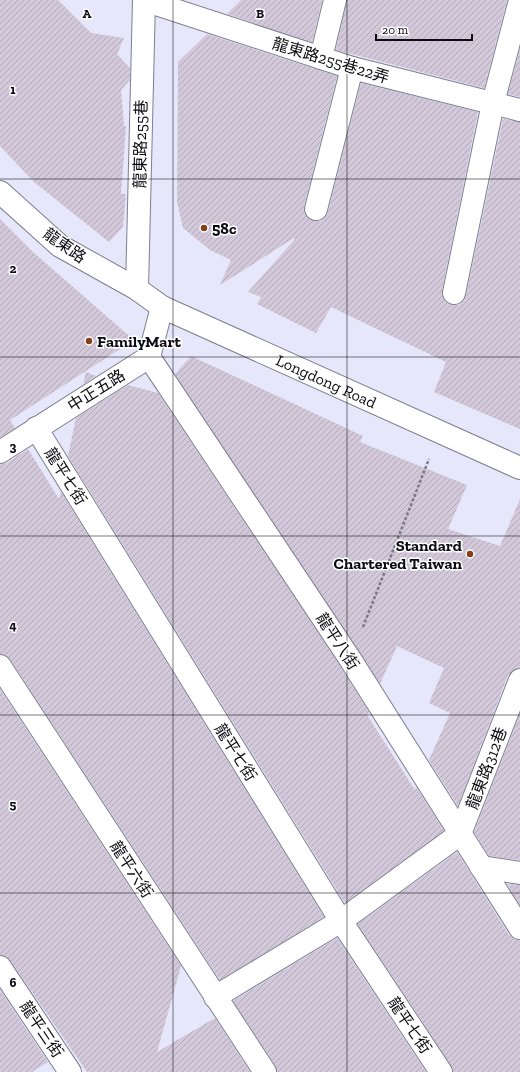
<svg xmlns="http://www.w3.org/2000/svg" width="520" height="1072" font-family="'Zilla Slab','Noto Sans TC',serif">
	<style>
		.building { fill: url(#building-hatch) }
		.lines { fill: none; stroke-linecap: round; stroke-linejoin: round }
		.minor-casing { stroke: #7e7e90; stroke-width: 24 }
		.path { stroke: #7a7a87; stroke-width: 2.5; stroke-dasharray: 3 2; stroke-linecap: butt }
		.minor { stroke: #fff; stroke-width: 22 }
		.grid { fill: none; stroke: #0b0b11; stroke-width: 1; stroke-opacity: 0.55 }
		.poi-dot { fill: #854018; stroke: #fff; stroke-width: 1.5 }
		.labels { text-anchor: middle; stroke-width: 3; stroke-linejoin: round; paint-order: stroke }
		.street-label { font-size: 16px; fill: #0b0b11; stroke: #fff }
		.poi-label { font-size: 16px; font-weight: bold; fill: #0b0b11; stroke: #fff; text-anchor: start }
		.grid-label { font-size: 13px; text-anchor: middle; font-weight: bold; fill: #0b0b11; stroke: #fff; stroke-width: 3; stroke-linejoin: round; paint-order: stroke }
	</style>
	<defs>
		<pattern id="building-hatch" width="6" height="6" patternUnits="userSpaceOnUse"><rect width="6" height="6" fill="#d2c8da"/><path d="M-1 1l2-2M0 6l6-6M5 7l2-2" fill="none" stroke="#b3aaba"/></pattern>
	</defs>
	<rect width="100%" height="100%" fill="#e7e7fb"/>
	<g class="building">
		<polygon points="0,0 58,0 91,33 124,38 117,54 130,68 130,80 121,90 124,126 126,126 121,194 126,194 123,227 109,242 34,182 0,146"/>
		<polygon points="241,0 322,0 312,42 227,14"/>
		<polygon points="347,0 507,0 484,88 336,50"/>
		<polygon points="207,34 337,76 304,206 304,213 308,218 313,221 320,221 325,217 328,212 361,83 478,112 442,290 442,297 445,302 451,305 458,305 464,301 466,296 503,119 520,122 520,429 434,392 446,362 331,307 316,333 257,304 261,297 248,292 295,239 294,238 220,285 231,260 210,250 183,228 177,202 178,62"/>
		<polygon points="520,49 520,97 508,94"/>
		<polygon points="0,219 34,253 134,340 10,420 15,428 0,437"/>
		<polygon points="191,356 363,436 360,442 467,485 448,529 500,546 520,499 520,668 513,670 508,675 458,806 429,760 450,713 429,703 444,668 397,646 380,684 175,374"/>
		<polygon points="86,372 96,376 83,384"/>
		<polygon points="128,385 158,393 340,666 369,712 367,715 415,790 416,787 444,831 345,903 68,456 76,418"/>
		<polygon points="28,449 59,499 61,492 324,917 220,980 10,659 6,655 0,654 0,464 7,463"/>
		<polygon points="0,689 181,966 157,1052 215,1018 250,1072 87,1072 10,960 6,956 0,955"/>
		<polygon points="520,714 520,860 489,856 474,832"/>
		<polygon points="457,852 509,935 514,939 520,940 520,1072 453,1072 451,1065 358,924"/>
		<polygon points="507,884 520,885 520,905"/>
		<polygon points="337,938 426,1072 277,1072 275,1065 233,1001"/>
		<polygon points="0,990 48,1062 32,1072 0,1072"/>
	</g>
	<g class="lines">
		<defs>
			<g id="minor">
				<polyline points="144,0 352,68 520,110"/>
				<polyline points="321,58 335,0"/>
				<path id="s1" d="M0 192 60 246 137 289 162 307 520 468"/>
				<polyline points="316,209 352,68"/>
				<polyline points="137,289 144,0"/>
				<polyline points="454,293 493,103 520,0"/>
				<polyline points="149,357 350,659 520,928"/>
				<polyline points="36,428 341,921 441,1072"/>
				<polyline points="0,452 149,357 162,307"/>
				<polyline points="0,666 265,1072"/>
				<polyline points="481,867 520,873"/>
				<polyline points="0,967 70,1072"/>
				<polyline points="215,997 341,921 460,834 520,680"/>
			</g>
		</defs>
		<use href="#minor" class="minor-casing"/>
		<polyline class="path" points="363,627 429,459"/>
		<use href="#minor" class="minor"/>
	</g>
	<path class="grid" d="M173 0V1072M347 0V1072M0 179H520M0 357H520M0 536H520M0 715H520M0 893H520"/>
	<g class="poi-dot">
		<circle cx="204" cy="228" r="4"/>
		<circle cx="89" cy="341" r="4"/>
		<circle cx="470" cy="554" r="4"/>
	</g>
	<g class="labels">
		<g class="street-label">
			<text transform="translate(331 60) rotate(17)" y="6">龍東路255巷22弄</text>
			<text transform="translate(140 144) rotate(-89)" y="6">龍東路255巷</text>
			<text transform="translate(65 245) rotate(35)" y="6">龍東路</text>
			<text dy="6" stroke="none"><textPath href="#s1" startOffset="380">Longdong Road</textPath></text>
			<text transform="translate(96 390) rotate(-32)" y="6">中正五路</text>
			<text transform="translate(66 476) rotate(58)" y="6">龍平七街</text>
			<text transform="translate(338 641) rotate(57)" y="6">龍平八街</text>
			<text transform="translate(236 752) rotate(58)" y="6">龍平七街</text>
			<text transform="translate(486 768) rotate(-69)" y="6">龍東路312巷</text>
			<text transform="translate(132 869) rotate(57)" y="6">龍平六街</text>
			<text transform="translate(410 1025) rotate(56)" y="6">龍平七街</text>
			<text transform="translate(42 1029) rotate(56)" y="6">龍平三街</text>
		</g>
		<g class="poi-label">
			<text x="212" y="234">58c</text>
			<text x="97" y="347">FamilyMart</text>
			<text x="462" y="551" text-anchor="end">Standard<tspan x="462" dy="18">Chartered Taiwan</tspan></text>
		</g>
	</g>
	<g class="grid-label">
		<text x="87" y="18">A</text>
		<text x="260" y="18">B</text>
		<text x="13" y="94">1</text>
		<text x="13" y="273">2</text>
		<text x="13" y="451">3</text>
		<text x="13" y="630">4</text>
		<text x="13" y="809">5</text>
		<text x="13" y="987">6</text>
	</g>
	<path d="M376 34v6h96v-6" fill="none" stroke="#0b0b11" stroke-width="2"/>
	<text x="382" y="34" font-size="12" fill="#0b0b11" stroke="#ffffff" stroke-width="3" paint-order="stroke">20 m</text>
</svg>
